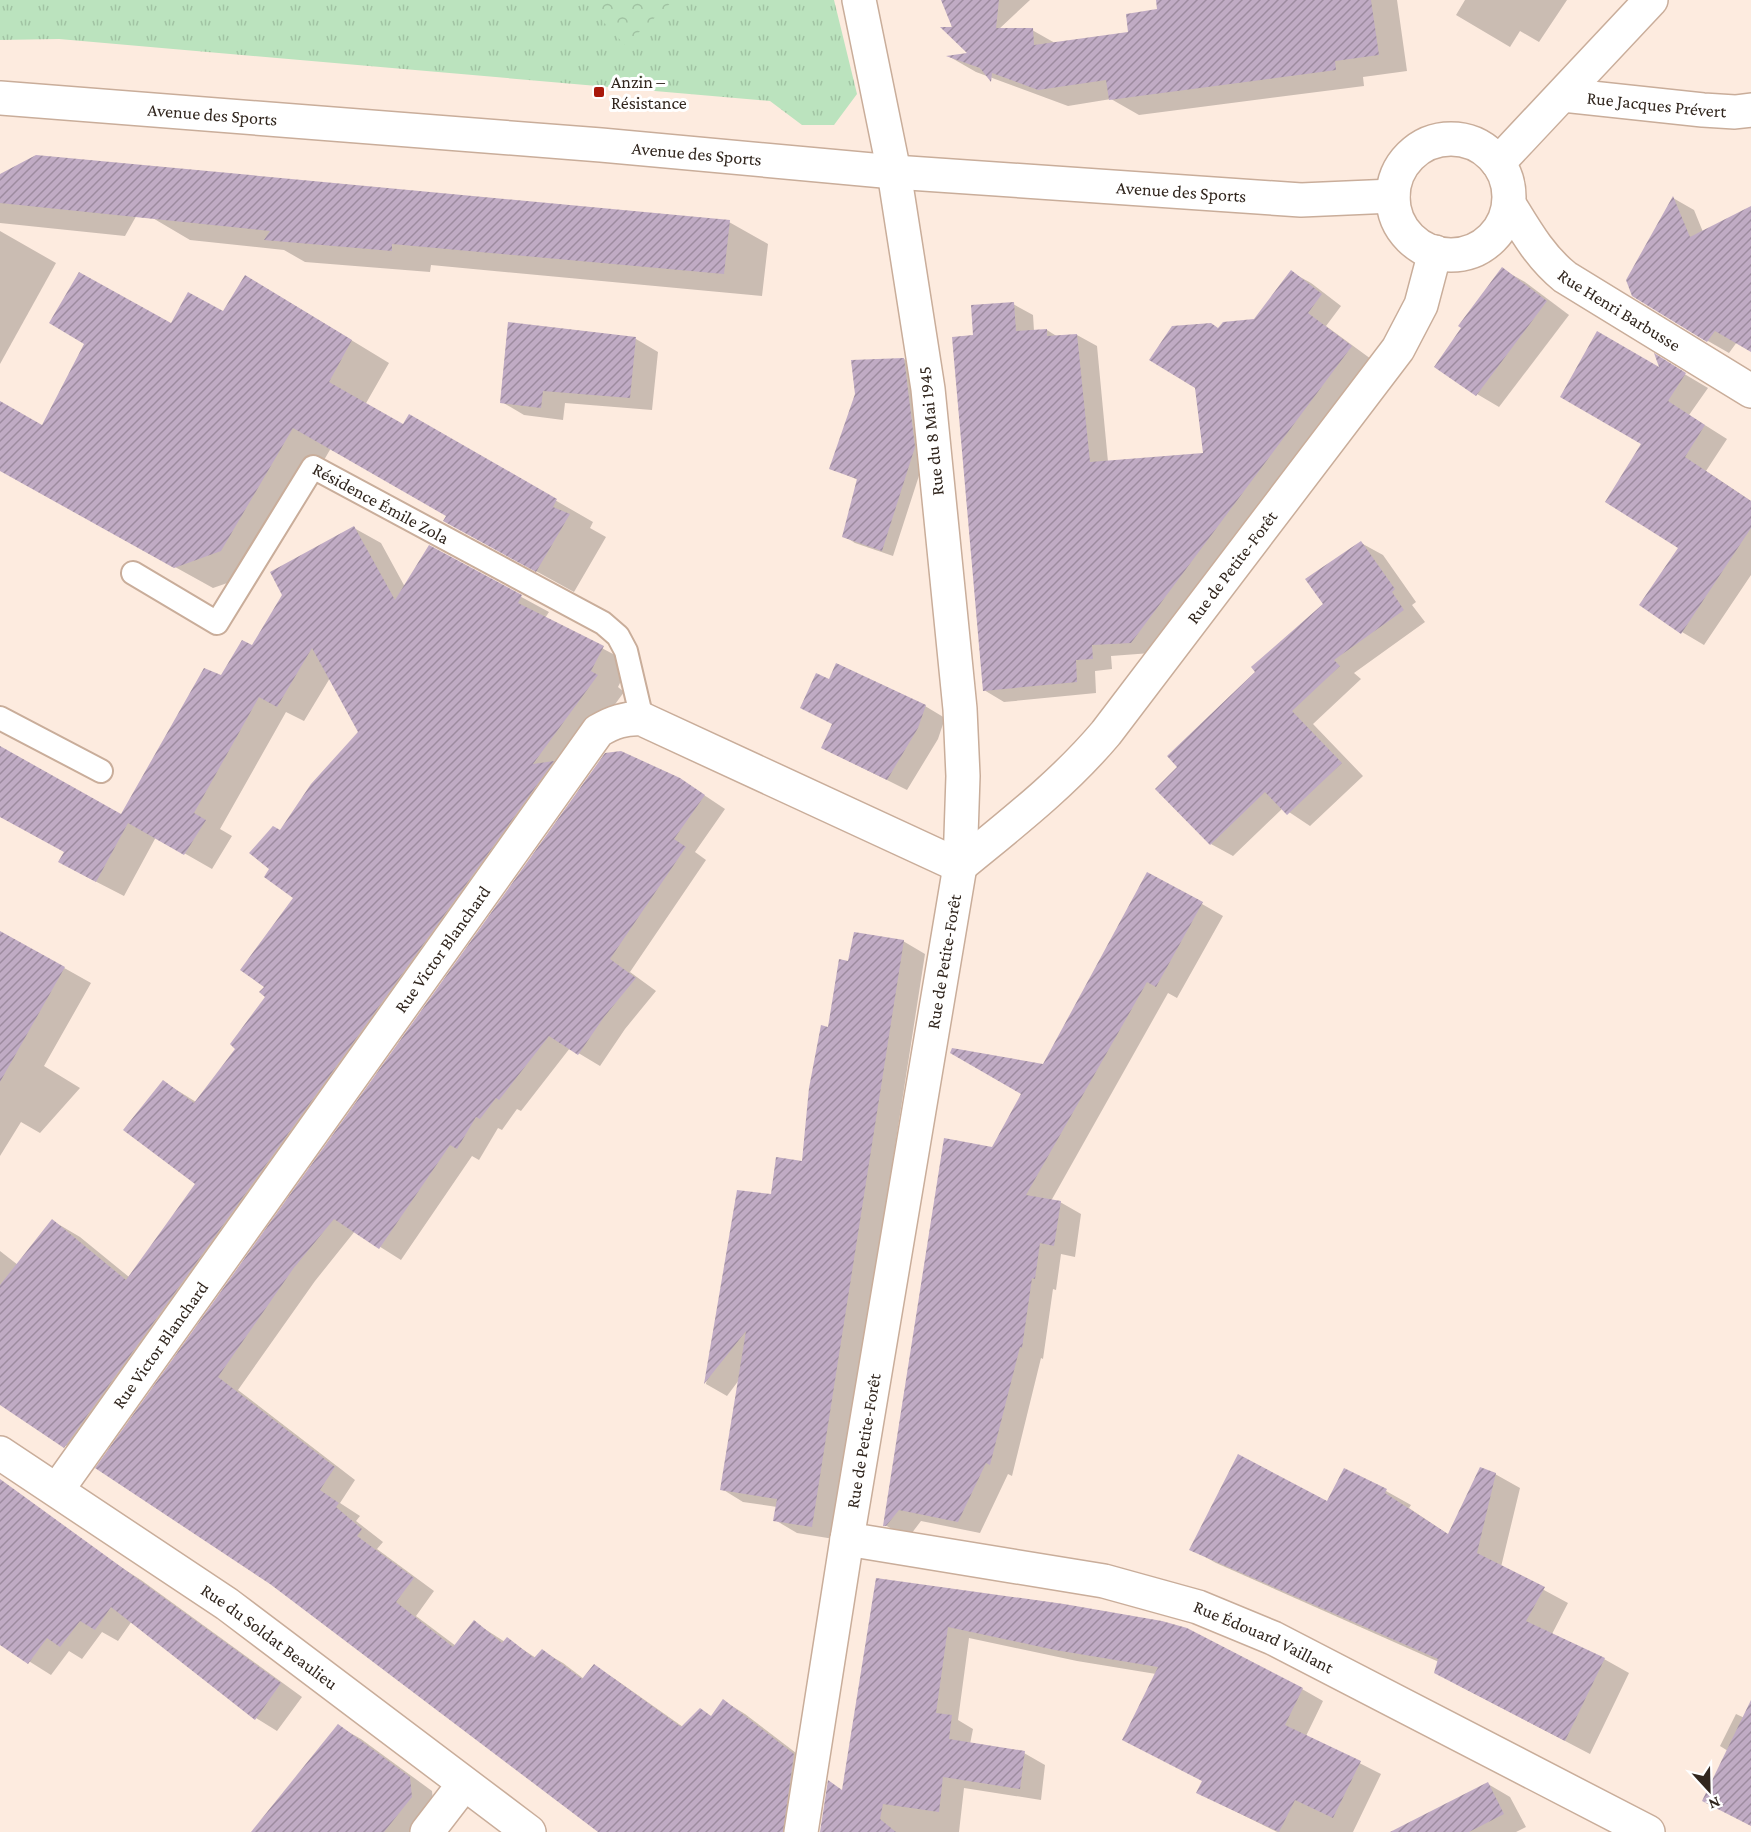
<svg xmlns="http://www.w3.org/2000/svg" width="1751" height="1832" font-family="'Crimson Pro',serif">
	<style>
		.grass { fill: url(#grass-tufts) }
		.park { fill: url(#park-crowns) }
		.shadow { fill: #0003 }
		.building { fill: url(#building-hatch) }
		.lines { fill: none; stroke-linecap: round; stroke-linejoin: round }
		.lane-casing { stroke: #c9ad9a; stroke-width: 26 }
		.street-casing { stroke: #c9ad9a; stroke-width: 36 }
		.secondary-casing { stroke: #c9ad9a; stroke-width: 36 }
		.lane { stroke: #fff; stroke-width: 22 }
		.street { stroke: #fff; stroke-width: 33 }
		.secondary { stroke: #fff; stroke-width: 33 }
		.poi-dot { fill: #a9170a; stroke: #fff; stroke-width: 2 }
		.labels { text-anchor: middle; stroke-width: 6; stroke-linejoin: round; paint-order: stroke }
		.poi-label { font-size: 18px; fill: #31261e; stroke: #fff; text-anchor: start }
		.street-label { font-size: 18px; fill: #31261e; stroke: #fff }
	</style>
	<defs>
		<pattern id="grass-tufts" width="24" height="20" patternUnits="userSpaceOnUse" patternTransform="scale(1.5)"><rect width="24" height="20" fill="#bbe3be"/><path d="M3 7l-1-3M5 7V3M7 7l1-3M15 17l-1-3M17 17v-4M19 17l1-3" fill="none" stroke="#a1c3a3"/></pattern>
		<pattern id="park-crowns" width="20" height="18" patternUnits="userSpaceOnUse" patternTransform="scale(1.5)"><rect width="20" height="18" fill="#bbe3be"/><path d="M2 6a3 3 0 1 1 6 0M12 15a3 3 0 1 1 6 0" fill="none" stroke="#a1c3a3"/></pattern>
		<pattern id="building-hatch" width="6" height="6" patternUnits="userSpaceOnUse" patternTransform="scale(1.5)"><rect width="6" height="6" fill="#c0abc4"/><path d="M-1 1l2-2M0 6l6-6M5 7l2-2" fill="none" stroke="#9d8b9f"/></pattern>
	</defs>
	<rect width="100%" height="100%" fill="#fdebdf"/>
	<polygon class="grass" points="0,0 834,0 857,94 834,125 802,125 770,101 59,39 0,40"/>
	<polygon class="park" points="583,0 674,0 625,45"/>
	<g class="shadow">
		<polygon points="946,0 1030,0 999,29 1032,30 1055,43 1129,34 1158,11 1157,0 1397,0 1407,71 1363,77 1364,86 1139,115 1111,99 1068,106 976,72 950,57 970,54 952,28"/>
		<polygon points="1465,0 1567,0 1539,42 1520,31 1510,47 1456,15"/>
		<polygon points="0,175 152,188 125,236 0,223"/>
		<polygon points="1673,198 1694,210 1703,232 1751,207 1751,350 1737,342 1729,353 1708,341"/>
		<polygon points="151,217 729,222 768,244 762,296 431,265 430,272 305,262 284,250 190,240"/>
		<polygon points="0,231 56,263 0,364"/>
		<polygon points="1502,269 1525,282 1569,315 1499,407 1477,394"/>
		<polygon points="1291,272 1311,283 1341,306 1326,326 1371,359 1151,653 1111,656 1112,669 1095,671 1096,693 1004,702 984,690 975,336 1013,304 1033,315 1034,331 1047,330 1058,337 1077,335 1097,346 1108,462 1204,455 1219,329 1255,321"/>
		<polygon points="282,298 389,363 365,405 404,426 409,416 593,522 590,528 606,537 574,592 445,521 448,515 331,448 259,572 213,588 0,470 0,402 43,427 172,325"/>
		<polygon points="636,339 658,352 652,410 565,403 563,420 524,415 502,402"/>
		<polygon points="904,359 915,366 926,454 893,556 855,543 844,536 858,480 831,468"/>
		<polygon points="1676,369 1708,388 1689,415 1727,439 1706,471 1751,501 1751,575 1704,645 1682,632 1680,547 1643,444 1662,371"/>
		<polygon points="354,528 381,543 405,587 429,547 549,612 545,618 630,663 618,687 624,692 567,770 92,1462 0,1403 0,1251 18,1265 53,1221 80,1237 129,1277 197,1184 164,1082 196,1102 237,1049 267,996 266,987 295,897 271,868 281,832 360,732 330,678 304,721 286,712 220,829 232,836 212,869 156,837 124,896 87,877 65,852 0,816 0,748 122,816 221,677 253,647"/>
		<polygon points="1361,543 1383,555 1416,602 1412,605 1425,622 1354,673 1361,679 1313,724 1363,776 1310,826 1283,808 1233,856 1211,844 1325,604"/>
		<polygon points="830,681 925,706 945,718 938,739 907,790 823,748 834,725"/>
		<polygon points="701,793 725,809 695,852 706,860 630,972 656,991 625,1029 600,1066 570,1048 521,1111 517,1109 502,1130 498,1128 479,1160 472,1156 401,1260 355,1231 315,1281 238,1390 355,1480 340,1503 360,1516 356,1521 383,1542 377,1549 434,1591 416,1616 456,1646 474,1622 505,1642 507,1639 536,1658 542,1651 563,1663 584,1679 594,1666 615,1679 683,1727 712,1717 724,1701 745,1714 800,1756 787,1832 600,1832 270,1583 98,1468"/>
		<polygon points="1202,904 1223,916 1177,998 1168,993 1051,1201 1060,1202 1081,1214 1075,1257 1061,1254 1056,1290 1053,1289 1043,1359 1041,1358 1012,1476 1008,1474 980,1533 921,1521 908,1538 906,1537 885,1525 993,1148 1043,1066"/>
		<polygon points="0,932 91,983 44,1066 80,1088 40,1133 21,1122 0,1156"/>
		<polygon points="903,941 925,954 834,1539 797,1533 775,1520 777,1507 743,1502 722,1489 739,1380 727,1396 706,1384 738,1191 772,1196 803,1163 830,1029 849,962"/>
		<polygon points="1495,1474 1520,1488 1501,1567 1568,1603 1552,1634 1604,1659 1629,1673 1590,1754 1460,1686 1439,1662 1216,1563 1191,1549 1328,1503 1386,1491 1411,1505 1409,1508 1449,1535"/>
		<polygon points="0,1490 141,1580 302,1697 277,1731 256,1718 132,1621 118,1641 102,1632 82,1659 69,1651 51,1675 0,1643"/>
		<polygon points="877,1580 1302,1689 1323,1701 1306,1736 1381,1774 1353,1832 1277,1832 1198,1793 1203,1781 1156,1674 1077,1661 969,1638 958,1720 973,1729 970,1744 1024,1753 1045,1765 1041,1800 964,1788 959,1832 833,1832 843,1791"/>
		<polygon points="1736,1714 1751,1721 1751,1826 1728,1751 1720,1746"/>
		<polygon points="338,1726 361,1739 432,1791 434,1810 417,1832 253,1832"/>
		<polygon points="1488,1784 1510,1797 1526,1827 1516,1832 1402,1832"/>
	</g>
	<g class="building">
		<polygon points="941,0 999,0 996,28 1033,28 1034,45 1128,32 1126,14 1157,9 1156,0 1371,0 1379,55 1335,61 1336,70 1109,100 1106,80 1038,90 992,73 991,82 980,68 946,56 967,53 940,27 952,27"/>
		<polygon points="36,155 730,220 724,274 392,244 392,251 264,240 270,231 0,203 0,174"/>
		<polygon points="1673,196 1690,237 1751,206 1751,352 1715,331 1707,342 1632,296 1626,280"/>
		<polygon points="1502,267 1547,301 1476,396 1434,367 1461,328 1458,326"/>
		<polygon points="1291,270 1322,294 1308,313 1352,346 1131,643 1092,645 1093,659 1076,660 1077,682 983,691 952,337 973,335 971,305 1014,302 1016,331 1047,329 1047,336 1077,334 1090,462 1203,453 1195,388 1149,360 1172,326 1211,323 1218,328 1223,322 1254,319"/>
		<polygon points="79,272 171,323 188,292 223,311 245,275 352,340 329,382 403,424 409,414 557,499 553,507 570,514 536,572 443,521 446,516 293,428 221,551 174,568 0,471 0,401 42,425 84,344 49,323"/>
		<polygon points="508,322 636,337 630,398 543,391 541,408 500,403"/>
		<polygon points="1597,331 1659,367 1654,353 1686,373 1668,401 1705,425 1685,457 1751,501 1751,528 1681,634 1639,605 1678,548 1605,502 1641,444 1560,397"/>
		<polygon points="904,358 915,447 882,551 842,537 857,479 829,469 855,394 851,360"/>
		<polygon points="354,526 395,600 429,545 522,595 518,603 604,646 591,671 598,675 533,764 554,761 64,1448 0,1405 0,1285 52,1219 126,1280 195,1184 123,1130 163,1080 194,1103 235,1049 230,1044 265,997 259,992 264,987 240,970 293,898 264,877 269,869 249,853 273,826 280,830 311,784 358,732 312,648 277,707 259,697 194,813 206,820 184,855 128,823 96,882 58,862 64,852 0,817 0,746 121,814 204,668 221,675 242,640 252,645 282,595 270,572"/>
		<polygon points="1361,541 1395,589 1392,592 1404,610 1334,660 1340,666 1292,711 1342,763 1287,815 1265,792 1210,845 1155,789 1177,767 1167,756 1255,672 1251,667 1323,604 1305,579"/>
		<polygon points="836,663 926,705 918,728 887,780 821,748 832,724 800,708 816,673 829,679"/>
		<polygon points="621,751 680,778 705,795 674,839 686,847 610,959 636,978 604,1017 578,1055 549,1036 499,1100 496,1098 480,1119 476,1117 457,1149 450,1145 379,1249 334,1219 293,1269 218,1377 335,1467 320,1490 339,1503 336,1507 362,1529 357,1536 414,1578 396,1602 453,1647 474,1620 502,1643 507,1637 534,1658 542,1649 582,1679 594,1664 681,1727 700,1708 711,1716 723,1699 794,1754 783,1832 598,1832 270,1584 95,1468 605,753"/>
		<polygon points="1147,872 1203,902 1156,987 1147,982 1026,1195 1061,1201 1054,1246 1040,1243 1035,1279 1032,1278 1022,1348 1020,1347 990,1465 986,1463 958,1522 899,1510 886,1526 883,1526 944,1138 992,1147 1021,1094 950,1053 952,1048 1043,1064"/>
		<polygon points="0,931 65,967 0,1082"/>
		<polygon points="854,932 904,940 812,1527 773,1521 777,1499 720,1490 746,1331 704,1384 737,1190 771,1194 776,1157 802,1161 809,1088 821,1025 828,1027 839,959 848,961"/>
		<polygon points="1238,1454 1327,1501 1344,1468 1387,1489 1385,1493 1448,1534 1480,1467 1496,1473 1477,1553 1545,1587 1526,1621 1605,1658 1565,1741 1434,1673 1438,1659 1189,1550"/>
		<polygon points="0,1479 281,1683 255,1720 111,1607 95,1630 80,1621 60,1647 47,1638 28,1664 0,1645"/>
		<polygon points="876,1578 1064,1604 1162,1621 1187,1628 1303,1688 1285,1725 1361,1761 1333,1818 1295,1800 1279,1832 1196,1793 1202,1781 1122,1740 1158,1667 1055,1650 948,1627 936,1713 952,1715 949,1739 1025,1751 1020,1789 943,1777 939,1812 883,1804 880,1819 896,1832 820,1832 828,1780 842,1790"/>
		<polygon points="1751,1700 1751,1826 1702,1801"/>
		<polygon points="338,1724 410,1777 412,1797 384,1832 251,1832"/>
		<polygon points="1488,1782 1504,1814 1469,1832 1390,1832"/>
	</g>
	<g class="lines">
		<defs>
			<g id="lane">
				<path id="s1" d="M133 573 217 623 313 467 603 623 618 636 626 651 642 719"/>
				<polyline points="0,718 101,771"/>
			</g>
			<g id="street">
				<path id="s2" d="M1563 95 1703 110 1735 112 1751 110"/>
				<path id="s3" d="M0 98 601 145 894 172 1301 200 1393 196"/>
				<circle cx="1451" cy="197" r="58"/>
				<polyline points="1498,163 1651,0"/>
				<path id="s4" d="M1509 204C1525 230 1540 257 1565 277L1751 391"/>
				<path id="s5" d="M960 866C1011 824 1063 784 1106 733L1398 349 1421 305 1435 252"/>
				<path id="s6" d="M57 1490 598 731C613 722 625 718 642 719L960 866"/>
				<path id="s7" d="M847 1539 1104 1581 1198 1607 1273 1638 1648 1832"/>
				<polyline points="427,1832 464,1784"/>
				<path id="s8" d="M801 1832 847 1539 960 866 963 776 960 709 928 389 894 172 859 0"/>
			</g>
			<g id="secondary">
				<path id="s9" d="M0 1453 227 1604 529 1832"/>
			</g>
		</defs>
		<use href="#lane" class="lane-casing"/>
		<use href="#street" class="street-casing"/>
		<use href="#secondary" class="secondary-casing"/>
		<use href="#lane" class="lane"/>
		<use href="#street" class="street"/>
		<use href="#secondary" class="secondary"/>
	</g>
	<rect class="poi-dot" x="593" y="86" width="12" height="12" rx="3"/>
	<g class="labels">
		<g class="poi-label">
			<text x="611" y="88">Anzin –<tspan x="611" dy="21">Résistance</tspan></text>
		</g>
		<g class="street-label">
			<text dy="6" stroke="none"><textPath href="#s2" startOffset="94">Rue Jacques Prévert</textPath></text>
			<text dy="6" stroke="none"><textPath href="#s3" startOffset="213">Avenue des Sports</textPath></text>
			<text dy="6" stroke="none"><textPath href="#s3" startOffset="699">Avenue des Sports</textPath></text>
			<text dy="6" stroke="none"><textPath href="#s3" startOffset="1185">Avenue des Sports</textPath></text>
			<text dy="6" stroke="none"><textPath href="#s4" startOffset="156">Rue Henri Barbusse</textPath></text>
			<text transform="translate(931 431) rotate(-96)" y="6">Rue du 8 Mai 1945</text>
			<text dy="6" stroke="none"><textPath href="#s1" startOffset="358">Résidence Émile Zola</textPath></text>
			<text dy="6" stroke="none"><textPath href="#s5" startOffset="406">Rue de Petite-Forêt</textPath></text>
			<text dy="6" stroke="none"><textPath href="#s6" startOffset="664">Rue Victor Blanchard</textPath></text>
			<text dy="6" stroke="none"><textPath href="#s8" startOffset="882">Rue de Petite-Forêt</textPath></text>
			<text dy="6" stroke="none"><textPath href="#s6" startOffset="178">Rue Victor Blanchard</textPath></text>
			<text dy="6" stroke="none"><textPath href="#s8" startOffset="396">Rue de Petite-Forêt</textPath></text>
			<text dy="6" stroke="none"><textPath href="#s9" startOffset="326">Rue du Soldat Beaulieu</textPath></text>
			<text dy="6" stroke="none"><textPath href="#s7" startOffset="430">Rue Édouard Vaillant</textPath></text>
		</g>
	</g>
	<g transform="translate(1709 1790) rotate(158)" stroke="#ffffff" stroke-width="4.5" paint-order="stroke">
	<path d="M0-4.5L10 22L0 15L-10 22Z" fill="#31261e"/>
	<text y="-9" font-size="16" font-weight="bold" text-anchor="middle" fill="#31261e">N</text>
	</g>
</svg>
